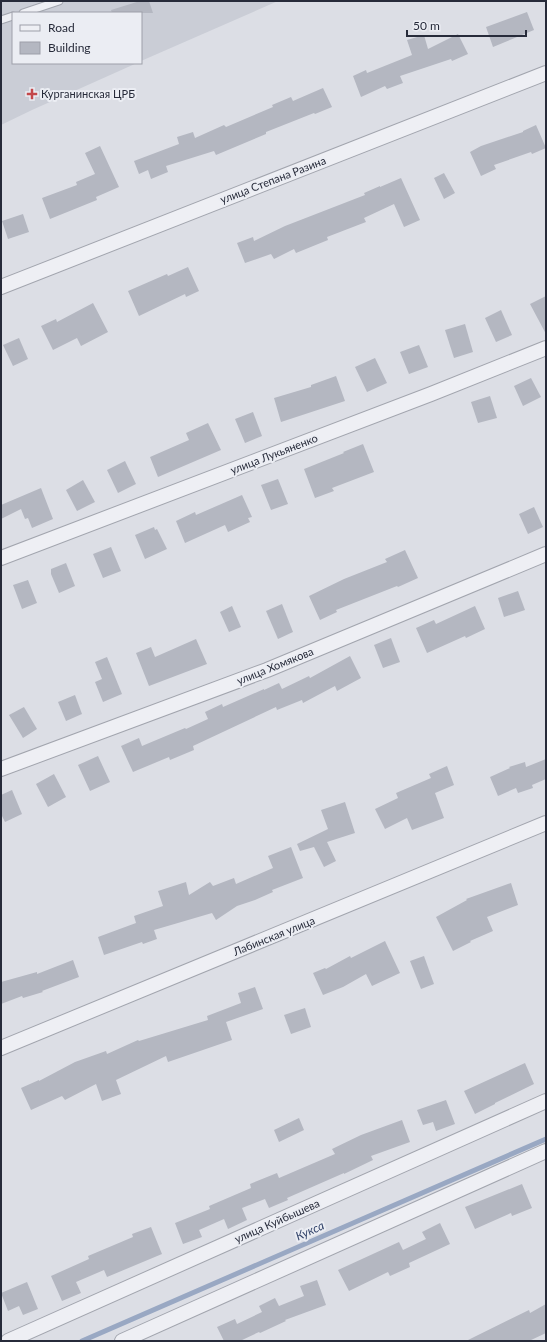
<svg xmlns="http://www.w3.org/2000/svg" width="547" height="1342" font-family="Lato,sans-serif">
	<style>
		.built { fill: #cacdd6 }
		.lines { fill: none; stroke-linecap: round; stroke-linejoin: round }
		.stream { stroke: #99a8c3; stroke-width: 5 }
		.building { fill: #b4b7c1 }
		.lane-casing { stroke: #a2a5ae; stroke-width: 9 }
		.street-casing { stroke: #a2a5ae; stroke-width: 16 }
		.lane { stroke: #eeeff4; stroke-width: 7 }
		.street { stroke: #eeeff4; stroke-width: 14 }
		.poi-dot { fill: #c3474a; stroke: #ebedf3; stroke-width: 1.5 }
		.labels { text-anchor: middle; stroke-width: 4; stroke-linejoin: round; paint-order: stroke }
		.poi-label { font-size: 11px; fill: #272b3a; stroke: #ebedf3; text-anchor: start }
		.street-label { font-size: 11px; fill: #272b3a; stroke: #ebedf3 }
		.water-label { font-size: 12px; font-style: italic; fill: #34456b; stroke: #ebedf3 }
	</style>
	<rect width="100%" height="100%" fill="#dcdee5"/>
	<polygon class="built" points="1,1 278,1 141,61 141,13 13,13 13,63 137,63 32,110 1,125"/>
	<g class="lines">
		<polyline class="stream" points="82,1341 546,1139"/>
	</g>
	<g class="building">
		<polygon points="140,1 149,1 153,13 112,13 111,10"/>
		<polygon points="527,12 534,30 493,47 486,27"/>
		<polygon points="458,34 468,54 452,61 451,59 400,76 403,83 387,89 385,86 361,97 353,76 366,70 367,73 412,55 407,40 424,35 428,49"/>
		<polygon points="323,88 332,107 315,114 314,113 266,132 266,134 216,155 214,151 166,166 168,172 151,179 148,170 139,174 134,161 179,144 177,137 193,132 195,138 224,125 226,127 273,107 272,105 291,97 293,101"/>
		<polygon points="536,125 546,148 532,154 531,152 494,165 496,169 481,176 470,152 481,146 523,132 523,131"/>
		<polygon points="100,146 119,187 96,197 97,200 50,219 42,198 77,185 76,182 95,174 85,153"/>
		<polygon points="444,173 455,193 444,199 434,178"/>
		<polygon points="401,178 420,220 404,227 394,204 364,218 366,222 327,237 328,240 296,253 294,249 274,259 271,254 245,263 237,243 253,237 254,241 285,226 365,195 364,193 380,186 380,187"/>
		<polygon points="23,214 29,232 8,239 2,221"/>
		<polygon points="188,267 199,291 186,297 185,294 139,316 128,291 167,274 168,276"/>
		<polygon points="546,296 546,334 530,304"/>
		<polygon points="93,303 108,332 81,346 77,338 53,350 41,326 56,319 57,322"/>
		<polygon points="501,310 512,335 496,342 485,318"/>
		<polygon points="465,324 473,352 454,358 445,330"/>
		<polygon points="19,338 28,359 13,366 3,345"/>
		<polygon points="419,345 428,367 409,374 400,352"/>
		<polygon points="375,358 387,383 367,392 355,367"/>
		<polygon points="336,376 345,401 281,422 274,398 311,387 311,385"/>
		<polygon points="531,378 541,397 523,406 514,386"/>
		<polygon points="490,396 497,418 478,423 471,402"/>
		<polygon points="253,412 262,436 245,443 235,419"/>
		<polygon points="208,423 221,450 158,477 150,457 189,440 186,433"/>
		<polygon points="363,444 374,472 332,488 334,491 315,498 304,469 344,453 343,452"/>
		<polygon points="125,461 136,484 118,493 107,470"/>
		<polygon points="278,479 288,504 271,510 261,485"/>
		<polygon points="83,480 95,502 77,511 66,490"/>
		<polygon points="41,488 53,519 32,528 28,518 25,519 21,509 1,519 1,505"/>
		<polygon points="242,495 252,517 248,518 250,522 228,532 225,525 185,543 176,521 195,512 196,515"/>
		<polygon points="534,507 543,527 528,534 519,514"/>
		<polygon points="154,527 155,530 157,529 167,549 145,559 135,535"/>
		<polygon points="111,547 121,571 103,578 93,554"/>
		<polygon points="405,550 418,578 398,587 397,586 336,610 337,612 320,620 309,596 344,579 387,562 385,559"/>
		<polygon points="66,563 75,586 59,593 51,574 51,569"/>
		<polygon points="28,580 37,603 22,609 13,585"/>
		<polygon points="518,591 525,610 504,617 498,598"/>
		<polygon points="282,604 293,632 278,639 266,611"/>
		<polygon points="232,606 241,627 229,632 220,612"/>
		<polygon points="475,606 485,629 466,638 465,636 427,653 416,628 434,620 436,624"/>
		<polygon points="391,638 400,662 383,668 374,645"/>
		<polygon points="196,639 207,664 149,686 136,653 151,647 155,657"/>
		<polygon points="350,656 361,678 337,691 335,686 303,703 302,700 277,710 276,707 193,746 194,750 170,760 169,757 133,772 121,746 139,738 142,746 185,728 186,729 208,719 205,712 222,704 223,707 264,689 264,690 279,683 282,689 309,676 310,678"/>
		<polygon points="107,657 122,694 103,702 95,682 102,679 95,662"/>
		<polygon points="75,695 82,714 66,721 58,702"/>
		<polygon points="24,707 37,729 23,738 9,715"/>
		<polygon points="98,756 110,782 90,791 78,765"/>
		<polygon points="546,759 546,779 532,785 533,788 518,793 516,788 498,796 490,777 510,768 509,767 525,762 526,767"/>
		<polygon points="447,766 454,785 435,793 444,818 412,830 407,818 385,829 375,809 398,798 396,793 431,778 429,774"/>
		<polygon points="54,774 66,797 48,807 36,784"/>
		<polygon points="12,790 22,814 5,822 1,814 1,795"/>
		<polygon points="345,802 355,833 327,842 336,861 324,867 314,847 300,851 297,844 328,829 321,810"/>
		<polygon points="291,847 303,878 272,890 273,892 255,900 237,906 216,920 212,913 154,930 157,939 143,944 142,942 104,955 98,937 136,923 134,916 163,906 158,891 186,882 189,895 210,882 213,886 234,878 236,884 273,868 268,856"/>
		<polygon points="511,883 518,905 487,917 493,931 470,941 471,942 453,951 436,917 467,900 466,899"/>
		<polygon points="385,941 400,973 372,986 366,974 343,987 323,995 313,973 325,968 326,969 350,956 351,958"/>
		<polygon points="424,956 434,984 421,989 410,961"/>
		<polygon points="73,960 79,977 42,991 43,992 23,998 22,996 1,1004 1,982 37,972 37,974"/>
		<polygon points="255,987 263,1009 226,1022 232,1040 168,1062 166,1056 116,1080 121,1094 102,1101 96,1084 65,1100 62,1096 31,1110 21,1088 39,1080 39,1081 75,1062 106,1051 107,1054 138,1040 139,1041 208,1020 207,1016 241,1003 238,993"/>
		<polygon points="305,1008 311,1027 291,1034 284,1015"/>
		<polygon points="525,1063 534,1084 495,1103 495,1104 475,1114 464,1091"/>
		<polygon points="446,1100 455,1124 436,1131 433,1122 423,1125 417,1110"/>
		<polygon points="299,1118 304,1130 279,1142 274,1130"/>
		<polygon points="402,1120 410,1142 371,1156 373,1160 344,1174 344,1173 287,1198 288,1200 269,1208 265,1199 242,1208 247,1220 228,1229 224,1219 199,1230 202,1237 183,1244 175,1223 210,1209 209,1206 251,1188 250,1184 277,1173 279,1178 335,1154 332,1149 361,1135"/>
		<polygon points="522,1184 532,1208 512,1216 511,1213 475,1229 465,1207"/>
		<polygon points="440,1223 450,1244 409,1263 410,1267 390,1276 388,1272 349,1291 338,1270 399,1242 403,1250 426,1239 422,1232"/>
		<polygon points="151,1227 162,1254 107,1277 104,1270 76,1282 81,1293 62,1301 51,1276 89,1259 88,1256 133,1237 132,1234"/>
		<polygon points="317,1280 326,1305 285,1320 286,1321 260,1333 259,1332 240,1341 224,1341 217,1327 235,1319 237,1324 262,1312 259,1306 275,1298 279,1306 304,1296 300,1286"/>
		<polygon points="27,1282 38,1309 23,1315 19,1306 8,1311 1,1293"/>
		<polygon points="546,1304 546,1333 529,1341 466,1341 529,1310 530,1313"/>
	</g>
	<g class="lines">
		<defs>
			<g id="lane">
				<polyline points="23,13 59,1"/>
				<polyline points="1,20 13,16"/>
			</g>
			<g id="street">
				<polyline points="1,287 546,73"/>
				<polyline points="1,558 431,394 546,348"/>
				<polyline points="1,769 267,670 546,554"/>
				<polyline points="1,1048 546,823"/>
				<polyline points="8,1341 546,1101"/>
				<polyline points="122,1341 546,1151"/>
			</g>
		</defs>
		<use href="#lane" class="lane-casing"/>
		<use href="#street" class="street-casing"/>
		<use href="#lane" class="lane"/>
		<use href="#street" class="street"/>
	</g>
	<path class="poi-dot" d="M30 88h4v4h4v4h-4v4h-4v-4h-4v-4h4z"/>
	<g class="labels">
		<g class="poi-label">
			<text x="41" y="98">Курганинская ЦРБ</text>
		</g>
		<g class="street-label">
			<text transform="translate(273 180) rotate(-21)" y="4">улица Степана Разина</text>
			<text transform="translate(274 454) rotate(-21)" y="4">улица Лукьяненко</text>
			<text transform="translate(275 666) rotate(-22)" y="4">улица Хомякова</text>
			<text transform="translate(274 936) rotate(-22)" y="4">Лабинская улица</text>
			<text transform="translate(277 1221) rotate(-24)" y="4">улица Куйбышева</text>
		</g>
		<g class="water-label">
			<text transform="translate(310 1231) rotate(-24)" y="4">Кукса</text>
		</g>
	</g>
	<rect width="547" height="1342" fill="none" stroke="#272b3a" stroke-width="4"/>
	<rect x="12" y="12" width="130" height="52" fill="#ebedf3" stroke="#9d9fa9"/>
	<rect x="20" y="25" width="20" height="6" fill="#eeeff4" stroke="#9d9fa9"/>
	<text x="48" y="32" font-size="12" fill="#272b3a">Road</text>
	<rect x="20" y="42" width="20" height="12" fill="#b4b7c1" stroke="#9d9fa9"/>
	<text x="48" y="52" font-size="12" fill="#272b3a">Building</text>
	<path d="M407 30v6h119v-6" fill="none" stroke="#272b3a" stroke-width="2"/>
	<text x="413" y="30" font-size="12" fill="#272b3a" stroke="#ebedf3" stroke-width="3" paint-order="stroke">50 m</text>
</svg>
